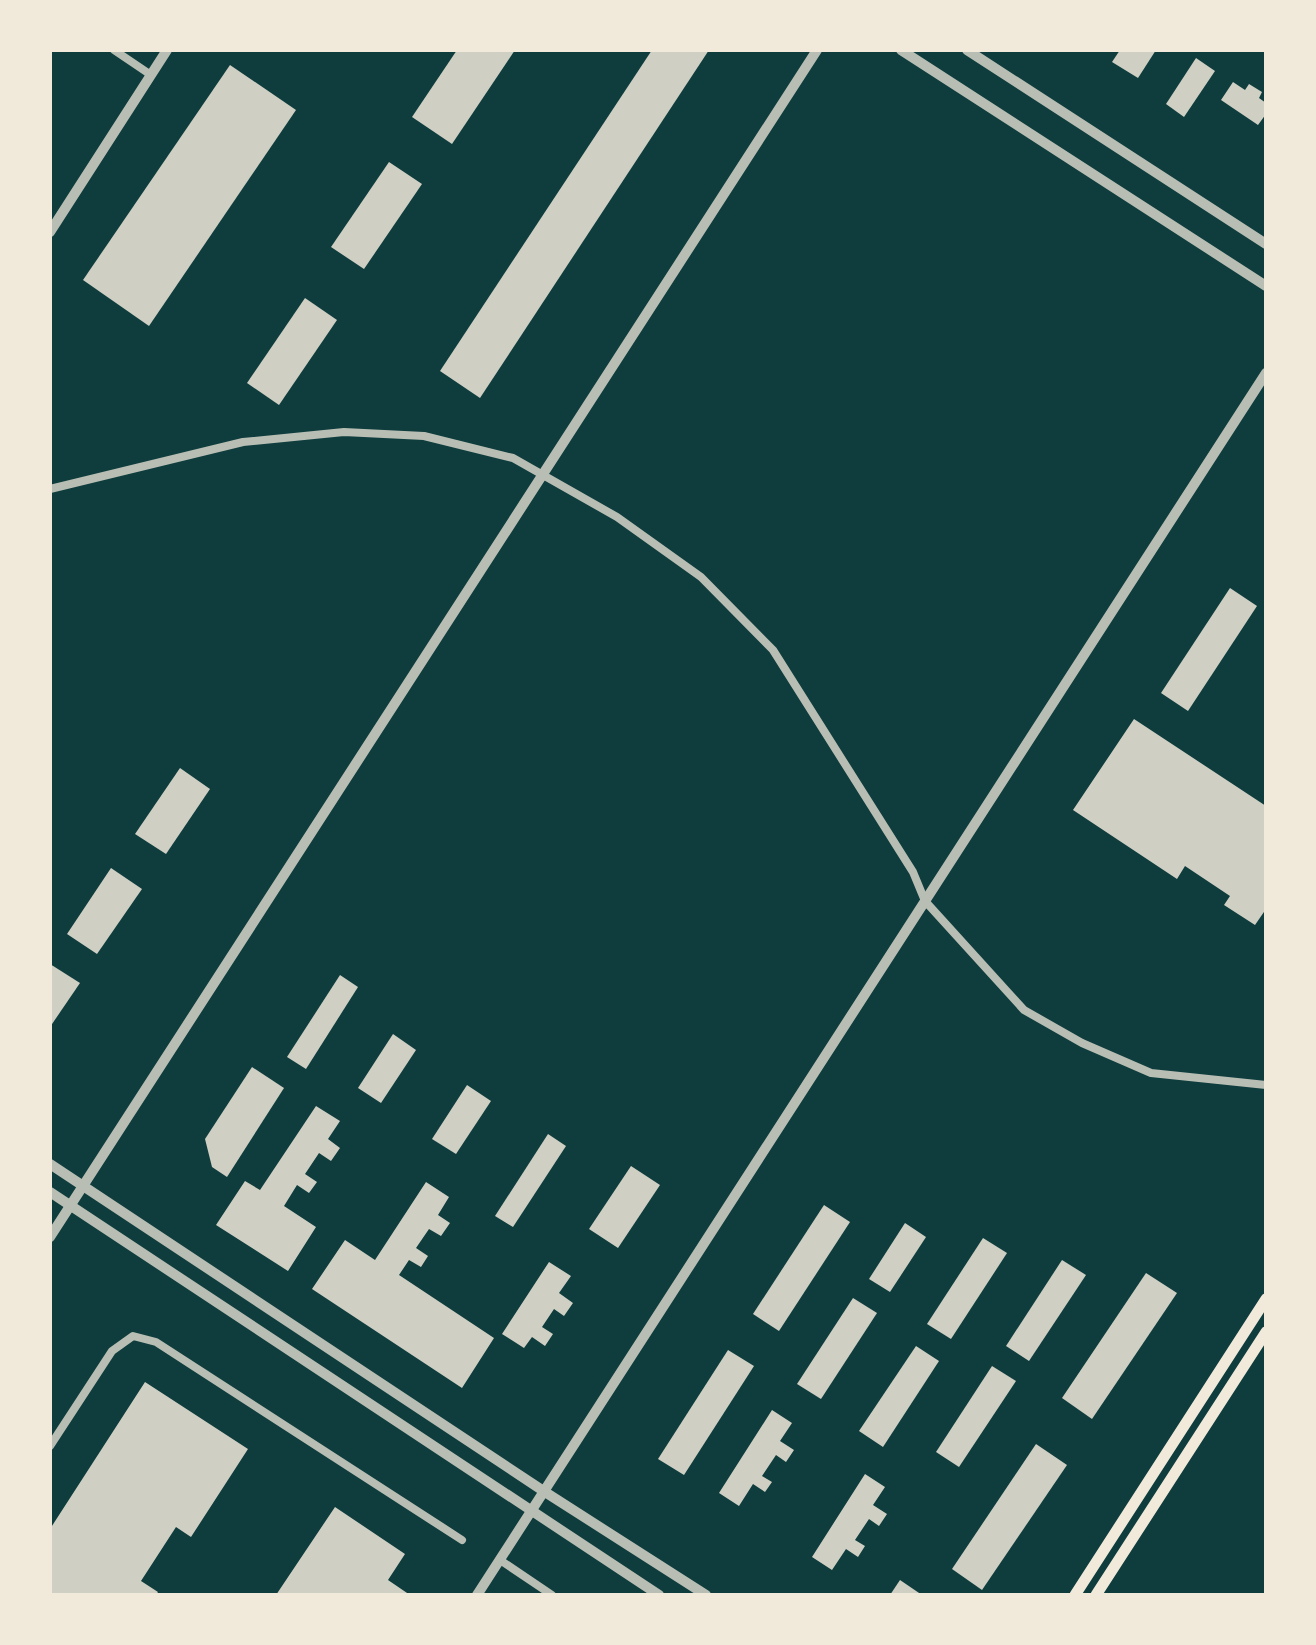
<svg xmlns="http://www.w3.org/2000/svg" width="1316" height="1645" font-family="'Zilla Slab',serif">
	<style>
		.building { fill: #cfcfc3 }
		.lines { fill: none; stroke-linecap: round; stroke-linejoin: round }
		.minor { stroke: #b8beb3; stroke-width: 8 }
		.tertiary { stroke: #b8beb3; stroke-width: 10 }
		.secondary { stroke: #f1e9da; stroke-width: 11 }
	</style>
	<rect width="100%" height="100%" fill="#0f3d3e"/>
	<g class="building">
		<polygon points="457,50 515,50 452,144 412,117"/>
		<polygon points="652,50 709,50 480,398 440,371"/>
		<polygon points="1120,50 1156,50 1138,78 1112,62"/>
		<polygon points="1196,58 1215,71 1184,117 1166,104"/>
		<polygon points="230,65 296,110 149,326 83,280"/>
		<polygon points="1233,82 1245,90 1249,84 1262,92 1259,98 1266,103 1266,114 1258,125 1221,100"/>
		<polygon points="389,162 422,184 364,269 331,247"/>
		<polygon points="305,298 337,320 279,405 247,383"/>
		<polygon points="1230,588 1257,606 1188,711 1161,693"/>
		<polygon points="1134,719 1266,806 1266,909 1255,925 1224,905 1230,896 1185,866 1177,879 1073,810"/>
		<polygon points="180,768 210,789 166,854 135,834"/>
		<polygon points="111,868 142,889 97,954 67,934"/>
		<polygon points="50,964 80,983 50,1027"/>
		<polygon points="340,975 358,987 306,1069 287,1057"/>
		<polygon points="393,1034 416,1050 381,1103 358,1088"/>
		<polygon points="252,1067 284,1088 227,1177 212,1167 205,1139"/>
		<polygon points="467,1085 491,1101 456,1154 432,1139"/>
		<polygon points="316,1106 340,1121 328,1139 340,1148 331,1161 319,1153 305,1174 317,1182 309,1193 297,1185 284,1206 316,1227 288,1271 216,1225 245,1181 260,1190"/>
		<polygon points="548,1134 566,1146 513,1227 495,1216"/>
		<polygon points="631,1166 660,1185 618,1248 589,1229"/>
		<polygon points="426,1182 449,1197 438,1215 450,1223 441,1236 429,1229 416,1248 428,1256 421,1267 409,1260 399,1275 494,1338 462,1388 312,1289 345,1240 375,1260"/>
		<polygon points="824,1205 850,1222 779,1331 753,1314"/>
		<polygon points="905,1223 926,1237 890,1292 869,1279"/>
		<polygon points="983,1238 1007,1253 951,1339 927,1324"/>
		<polygon points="1062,1260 1086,1275 1029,1361 1006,1346"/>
		<polygon points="549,1262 571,1276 559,1293 573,1303 564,1316 554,1309 542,1327 553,1334 545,1346 532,1337 524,1348 502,1334"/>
		<polygon points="1146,1273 1177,1293 1092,1419 1062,1398"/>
		<polygon points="853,1298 877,1313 821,1399 797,1384"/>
		<polygon points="916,1346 939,1361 883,1447 859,1431"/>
		<polygon points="728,1350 754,1366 684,1475 658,1459"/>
		<polygon points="992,1366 1016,1381 959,1467 936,1452"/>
		<polygon points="145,1382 248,1449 191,1537 176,1527 141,1581 158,1592 156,1595 50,1595 50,1529"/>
		<polygon points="772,1410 792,1423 780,1441 794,1450 786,1462 776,1455 762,1476 772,1482 765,1492 753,1484 739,1506 719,1493"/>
		<polygon points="1036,1444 1067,1465 982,1590 952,1569"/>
		<polygon points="865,1474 885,1487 873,1505 887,1514 879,1526 869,1519 855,1540 865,1546 858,1557 846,1549 832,1570 812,1557"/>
		<polygon points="335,1507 405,1554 388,1580 410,1595 276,1595"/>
		<polygon points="900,1580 922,1595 890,1595"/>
	</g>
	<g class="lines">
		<g class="minor">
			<polyline points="114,50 151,75"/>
			<polyline points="50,489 243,442 344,432 424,436 513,458 617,517 701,577 773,650 913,872 925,901 1024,1010 1082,1043 1151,1073 1266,1085"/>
			<polyline points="50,1446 112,1351 133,1336 156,1342 462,1540"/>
			<polyline points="500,1560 552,1595"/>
		</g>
		<g class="tertiary">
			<polyline points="901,50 1266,286"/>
			<polyline points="967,50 1266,244"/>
			<polyline points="50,232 167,50"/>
			<polyline points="50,1164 545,1492 706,1595"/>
			<polyline points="50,1192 659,1595"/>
			<polyline points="50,1237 817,50"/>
			<polyline points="477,1595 1266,373"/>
		</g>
		<g class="secondary">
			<polyline points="1075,1595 1266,1299"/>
			<polyline points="1096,1595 1266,1332"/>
		</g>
	</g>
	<rect width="1316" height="1645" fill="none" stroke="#f1e9da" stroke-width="104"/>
</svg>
